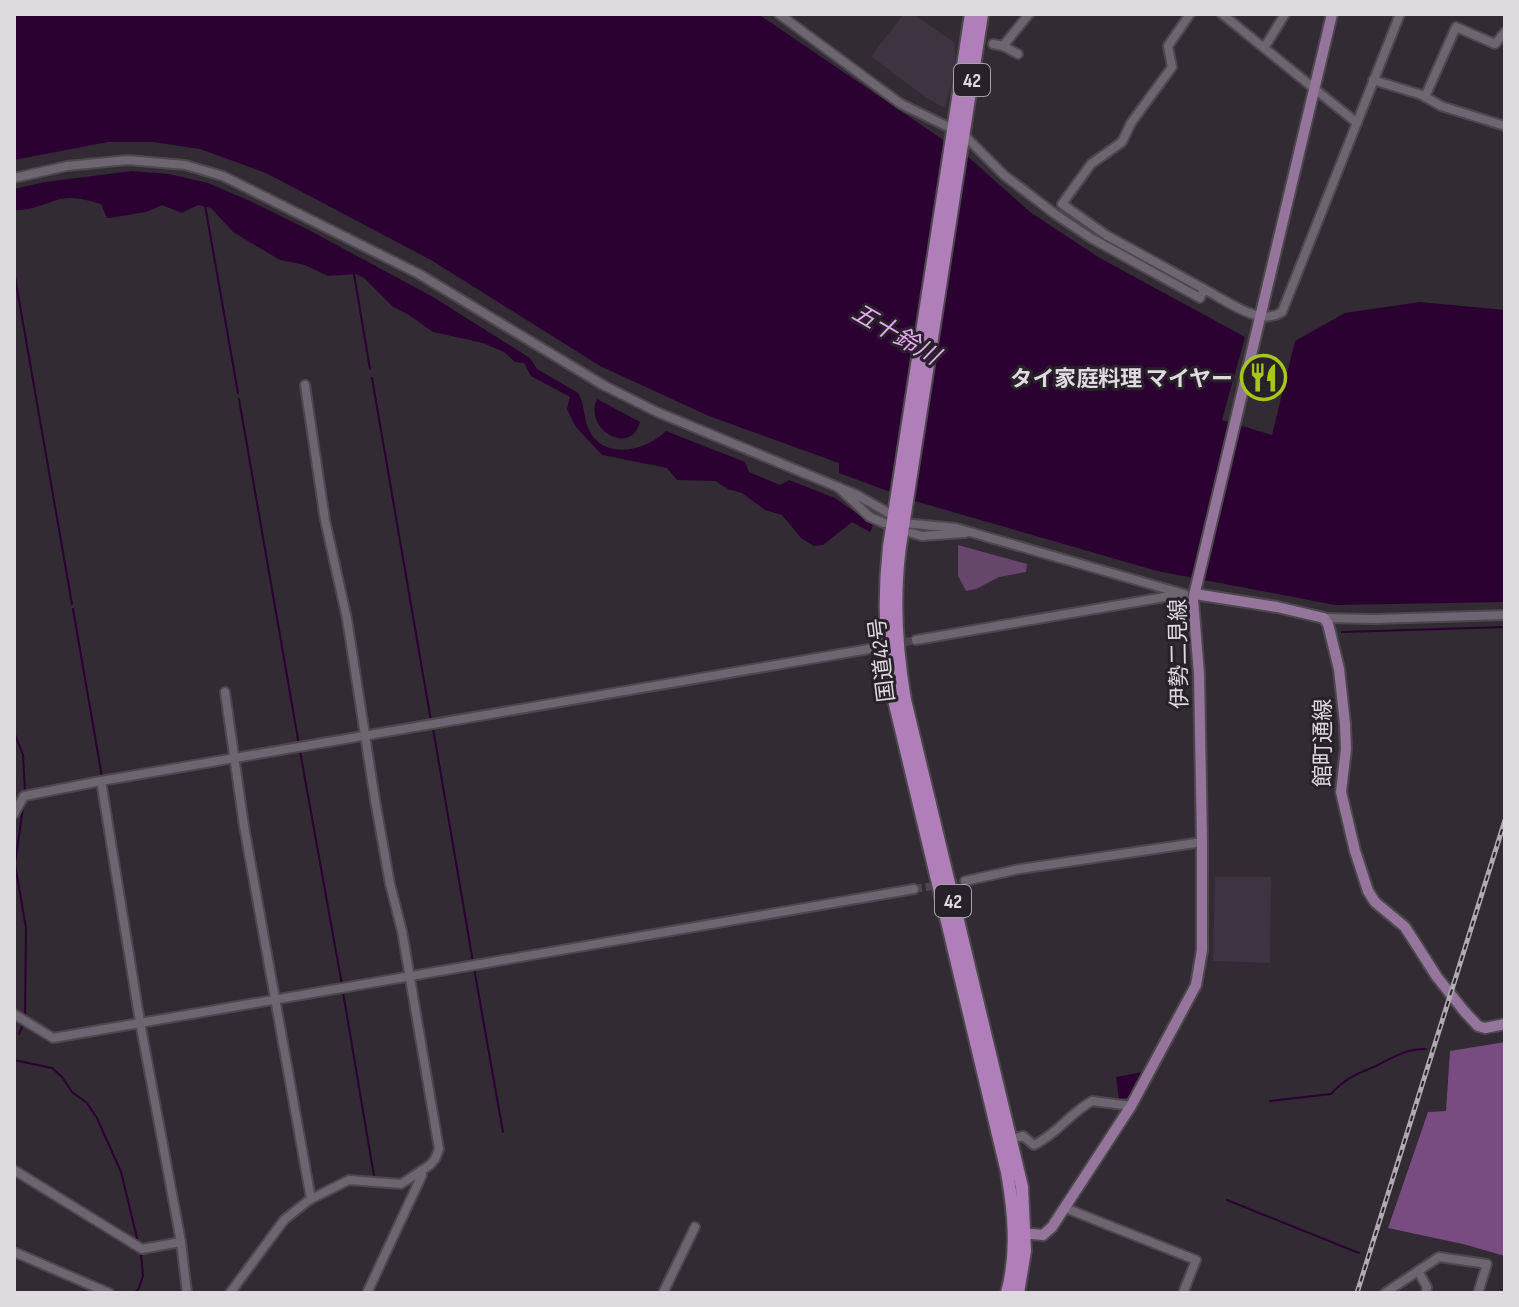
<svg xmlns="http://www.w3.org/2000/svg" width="1519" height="1307" font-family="'Sofia Sans Condensed','Noto Sans JP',sans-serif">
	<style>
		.built { fill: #3e3340 }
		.green { fill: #66466b }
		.forest { fill: #794c81 }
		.water { fill: #2b0132 }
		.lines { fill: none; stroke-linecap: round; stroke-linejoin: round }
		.stream { stroke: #2b0132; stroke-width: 2 }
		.minor-tunnel { stroke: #4c454d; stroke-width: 8; stroke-dasharray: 8 4; stroke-linecap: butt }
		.minor-casing { stroke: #4d474e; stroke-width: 12 }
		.major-casing { stroke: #4d474e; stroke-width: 14 }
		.highway-casing { stroke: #4d474e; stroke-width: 16 }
		.minor { stroke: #6d656f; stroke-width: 8 }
		.major { stroke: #95759b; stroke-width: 10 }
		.highway { stroke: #b07fb9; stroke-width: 12 }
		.rail-casing { stroke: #b0abb1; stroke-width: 5 }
		.rail { stroke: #282129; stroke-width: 2; stroke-dasharray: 6; stroke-linecap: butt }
		.labels { text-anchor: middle; stroke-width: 6; stroke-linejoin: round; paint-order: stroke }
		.shield { fill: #282129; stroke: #a7a2a8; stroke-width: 2 }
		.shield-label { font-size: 20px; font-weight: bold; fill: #dedadf }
		.poi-label { font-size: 22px; font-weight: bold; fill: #dedadf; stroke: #282129; text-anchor: end }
		.street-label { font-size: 22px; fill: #dedadf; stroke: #282129 }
		.water-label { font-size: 24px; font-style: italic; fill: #e9a7f5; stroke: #282129 }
	</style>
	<rect width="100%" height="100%" fill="#322b33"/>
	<g class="built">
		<polygon points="904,14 913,14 955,43 955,71 945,108 925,97 871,56"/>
		<polygon points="1215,877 1271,877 1270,963 1213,961"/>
	</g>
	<polygon class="green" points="958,545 1027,564 1026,572 999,577 976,589 966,591 958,576"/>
	<polygon class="forest" points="1505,1042 1505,1256 1463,1244 1388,1228 1428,1112 1446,1111 1450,1051"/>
	<g class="water">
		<polygon points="14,14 758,14 967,156 1030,212 1098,257 1245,337 1222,420 1272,435 1295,341 1345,313 1420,302 1505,310 1505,602 1335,605 1157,571 915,501 839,473 839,463 709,416 600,366 431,260 266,173 200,149 153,142 108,142 14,160"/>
		<path d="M132 171 169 174 208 183 250 201 307 229 433 297 530 358 537 369 578 393C585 403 583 418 589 430 604 461 646 451 666 431L745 462 749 472 780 485 789 480 835 498 873 525 870 532 852 522 823 545 814 546 801 538 782 515 765 510 742 493 728 489 715 481 677 480 667 468 602 455 575 426 567 409 570 397 531 376 524 363 515 362 504 352 483 343 433 332 409 315 392 306 364 278 356 274 328 276 305 265 280 260 233 232 211 208 198 205 182 213 162 205 146 212 110 218H107L101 204C88 200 73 196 60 199 43 204 32 211 14 210V189L45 182Z"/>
		<path d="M597 399 640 422C630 458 583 428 597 399Z"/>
		<polygon points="1152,1055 1157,1057 1134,1097 1119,1099 1116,1077 1142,1072"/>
	</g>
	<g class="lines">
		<g class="stream">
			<polyline points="205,205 238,393"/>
			<polyline points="14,271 72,604"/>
			<polyline points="354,274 370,369"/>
			<polyline points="372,378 431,721"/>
			<polyline points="239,399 299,745"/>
			<polyline points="73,609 102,777"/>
			<polyline points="1342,632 1505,627"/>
			<polyline points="433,728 473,962"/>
			<polyline points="14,732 23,755 25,791"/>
			<polyline points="300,751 342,985"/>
			<polyline points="23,807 15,864 26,928 25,1016"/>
			<polyline points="474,968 503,1132"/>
			<polyline points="343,992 374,1176"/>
			<polyline points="19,1034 23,1024"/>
			<polyline points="149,1045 152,1067"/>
			<polyline points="14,1060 52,1068 62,1077 72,1092 87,1103 97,1118 121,1172 138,1242"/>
			<path d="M1270 1101 1331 1094C1345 1078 1357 1074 1376 1066 1394 1057 1405 1049 1426 1049"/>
			<polyline points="167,1144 171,1167"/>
			<polyline points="1227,1200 1359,1253"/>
			<polyline points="133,1293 138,1290 143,1276 141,1253"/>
		</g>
		<g class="minor-tunnel">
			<polyline points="869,649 916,640"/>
			<polyline points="914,889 965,881"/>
		</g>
		<defs>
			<g id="minor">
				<path d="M779 14 901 104 963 134 1004 175 1055 214 1091 238 1200 298 1204 289C1226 300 1259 327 1282 312L1400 14"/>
				<polyline points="1190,14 1168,46 1172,67 1131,123 1122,142 1091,164 1062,204 1106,235 1204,289"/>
				<polyline points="1222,14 1357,123"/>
				<polyline points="993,44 1003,46 1029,14"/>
				<polyline points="1003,46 1018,54"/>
				<polyline points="1264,48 1285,14"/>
				<polyline points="1373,80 1422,95 1441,106 1505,126"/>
				<polyline points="1425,97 1456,27 1495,44 1505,32"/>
				<polyline points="14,178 67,166 128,160 185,165 223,176 419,274 603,385 657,412 857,495 894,516"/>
				<polyline points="838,487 870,517 884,523"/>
				<polyline points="903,523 956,528 1184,594"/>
				<polyline points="912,533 922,536 965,533"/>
				<polyline points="1324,618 1374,619 1505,615"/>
				<polyline points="916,640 1182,594"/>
				<polyline points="225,692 244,826 311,1199"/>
				<polyline points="101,781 140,1022 181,1242 187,1293"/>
				<polyline points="14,814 24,796 101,781 869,649"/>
				<polyline points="965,881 1020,869 1202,842"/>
				<polyline points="14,1014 53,1038 914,889"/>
				<path d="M1011 1139 1023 1136 1034 1145C1057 1134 1070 1113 1092 1101L1131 1106"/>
				<polyline points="14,1170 142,1249 181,1242"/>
				<polyline points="1065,1208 1196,1260 1183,1293"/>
				<polyline points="14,1252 109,1293"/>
				<polyline points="1418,1271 1427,1287 1426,1293"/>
				<polyline points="230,1293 284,1220 309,1200 349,1180 401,1184 430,1165 435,1159 439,1149 402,931 390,884 375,800 347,619 325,520 305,385"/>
				<polyline points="367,1293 422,1175 421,1171"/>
				<polyline points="663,1293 695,1227"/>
				<polyline points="1385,1293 1439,1257 1487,1264 1478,1293"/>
			</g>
			<g id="major">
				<polyline points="1195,594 1277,607 1324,618 1328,624 1339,669 1345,724 1346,749 1341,792 1355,851 1368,891 1375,902 1405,927 1437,977 1464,1011 1478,1026 1485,1028 1505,1024"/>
				<polyline points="1020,1233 1043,1235 1052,1227 1131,1106 1196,985 1202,950 1202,842 1199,674 1193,600 1332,14"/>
			</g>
			<g id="highway">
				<path d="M971 14 889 547C883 600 885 651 895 704L1007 1172C1014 1212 1018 1253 1007 1293"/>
				<path d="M982 14 900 546C893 599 896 648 905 700L1022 1187 1025 1251 1018 1293"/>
			</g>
		</defs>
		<use href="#minor" class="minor-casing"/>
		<use href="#major" class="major-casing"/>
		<use href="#highway" class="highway-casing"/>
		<use href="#minor" class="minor"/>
		<use href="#major" class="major"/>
		<use href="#highway" class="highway"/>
		<defs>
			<polyline id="rail" points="1357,1293 1505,820"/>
		</defs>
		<use href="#rail" class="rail-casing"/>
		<use href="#rail" class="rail"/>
	</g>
	<defs>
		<symbol id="restaurant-ring" viewBox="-11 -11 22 22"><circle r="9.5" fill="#282129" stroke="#a7c71e" stroke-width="1.5"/><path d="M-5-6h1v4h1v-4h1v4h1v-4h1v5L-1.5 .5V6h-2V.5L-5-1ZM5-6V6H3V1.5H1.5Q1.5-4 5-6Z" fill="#a7c71e"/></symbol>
	</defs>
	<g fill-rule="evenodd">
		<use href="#restaurant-ring" x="1238" y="352" width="51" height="51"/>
	</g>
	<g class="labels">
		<g class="shield">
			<rect x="954" y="64" width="36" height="32" rx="6"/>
			<rect x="935" y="885" width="36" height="32" rx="6"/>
		</g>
		<g class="shield-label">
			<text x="972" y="87">42</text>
			<text x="953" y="908">42</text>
		</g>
		<g class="poi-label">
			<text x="1233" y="386">タイ家庭料理 マイヤー</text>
		</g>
		<g class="street-label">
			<text transform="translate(1178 654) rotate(-91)" y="8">伊勢二見線</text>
			<text transform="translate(881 660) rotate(-97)" y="8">国道42号</text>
			<text transform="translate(1322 743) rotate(-90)" y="8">館町通線</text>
		</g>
		<g class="water-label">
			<text transform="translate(896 334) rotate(30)" y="8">五十鈴川</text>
		</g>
	</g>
	<rect width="1519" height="1307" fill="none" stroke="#dedadf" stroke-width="32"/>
</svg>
